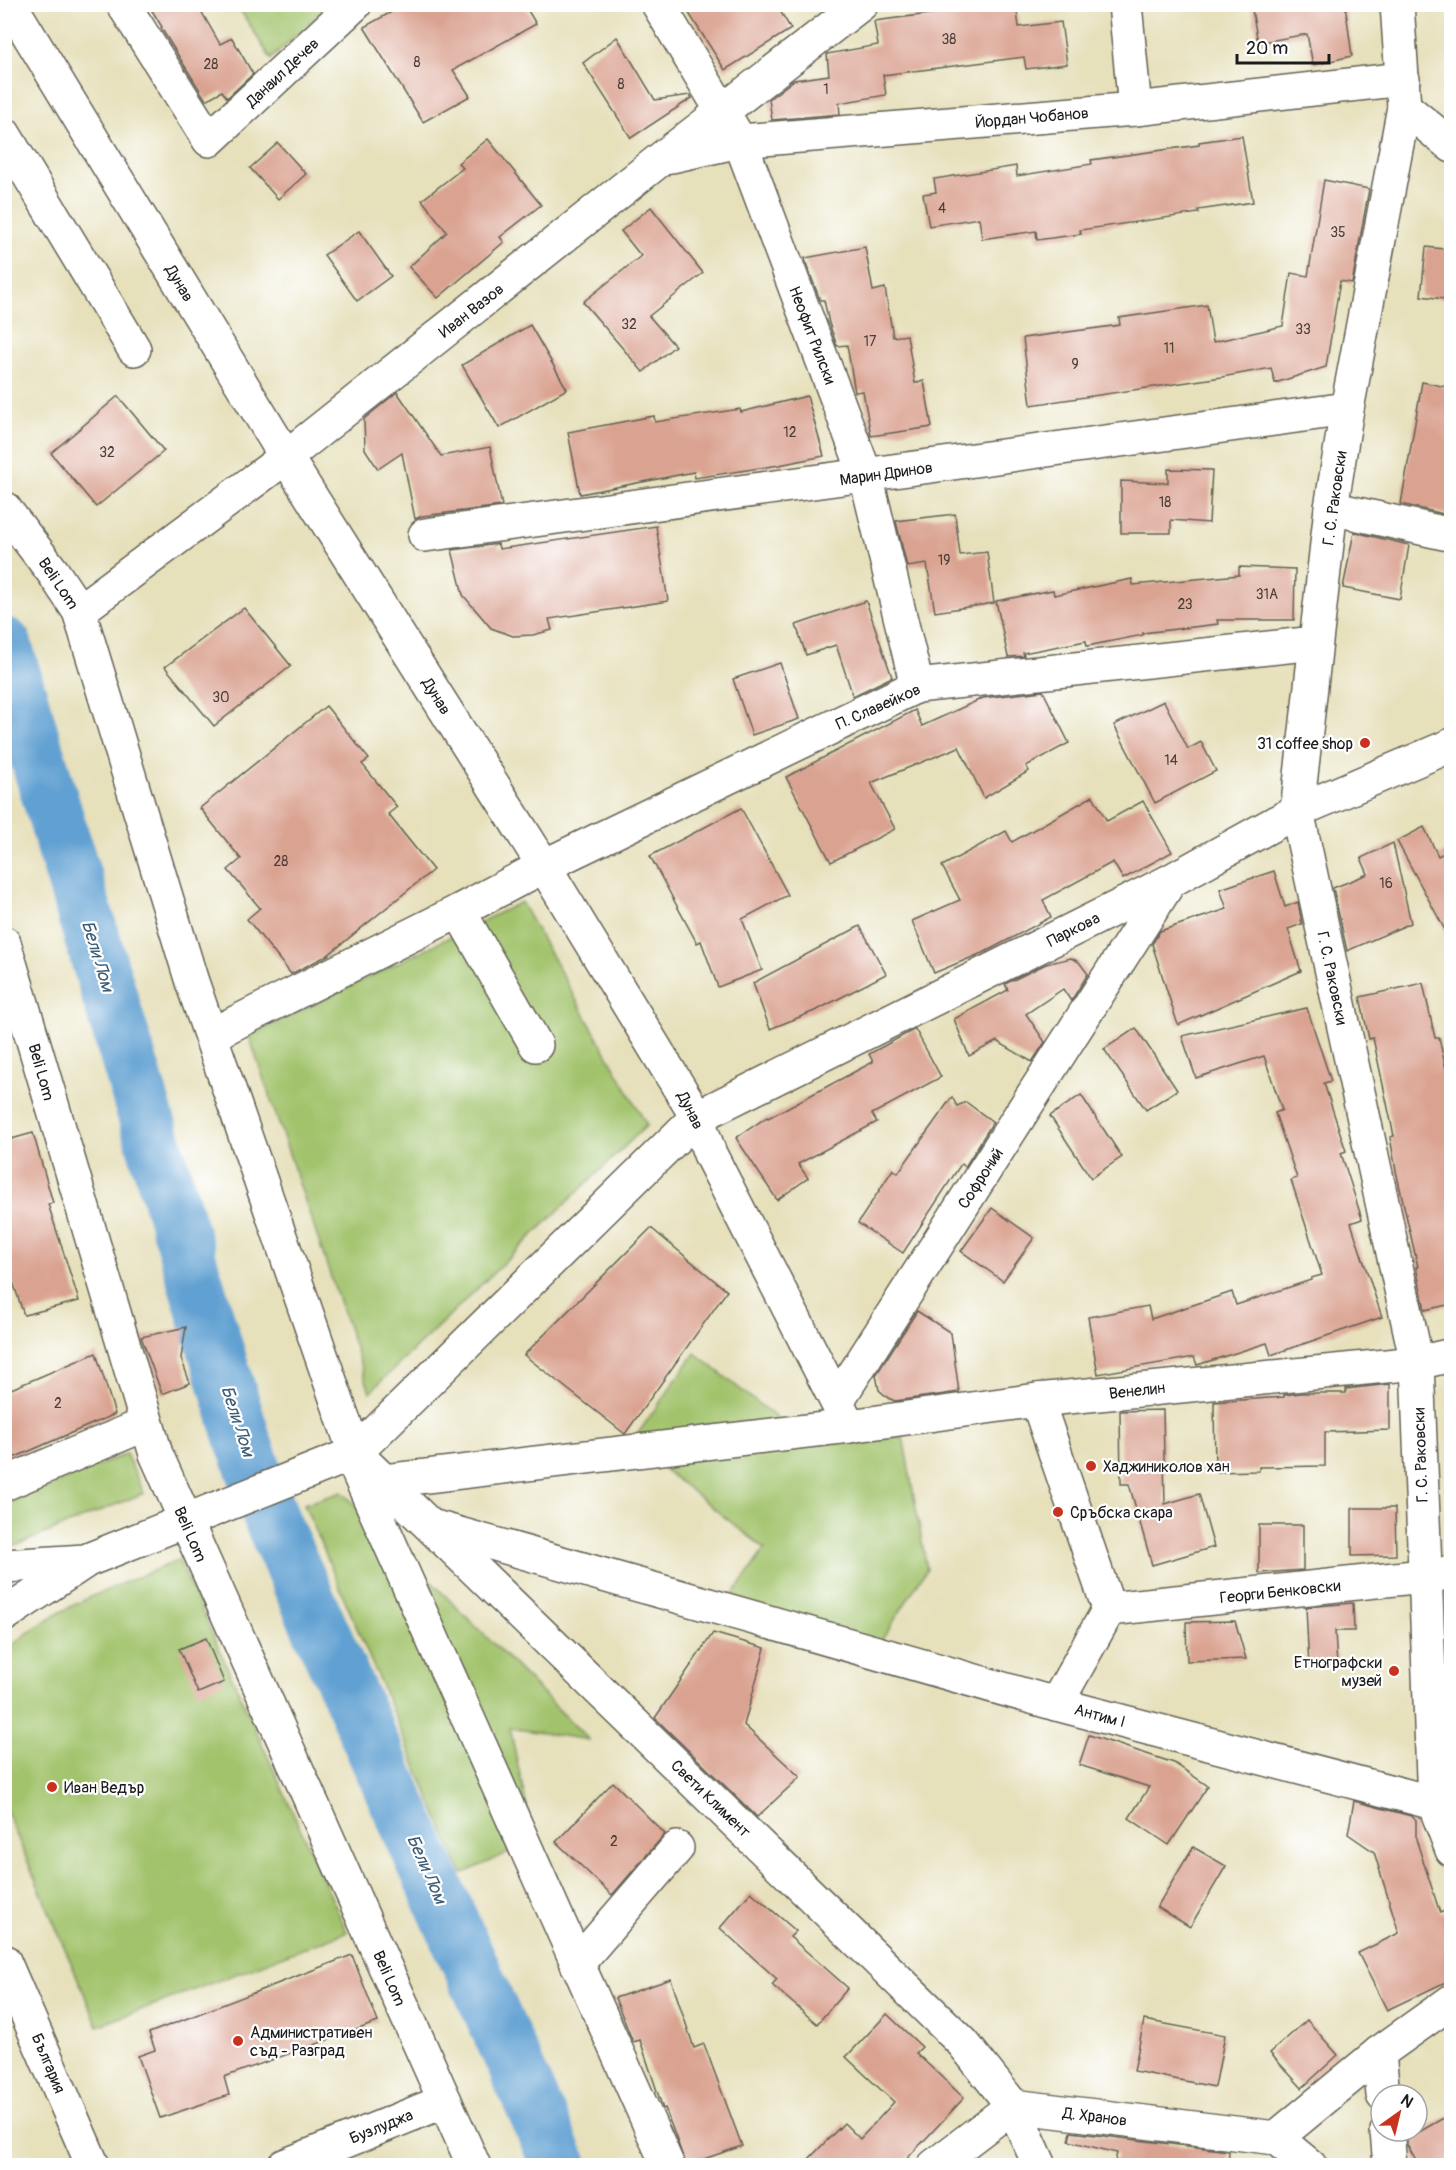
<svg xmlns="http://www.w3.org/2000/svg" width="1456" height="2170" font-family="Pangolin,sans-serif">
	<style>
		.green { fill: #a2c36c; stroke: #5f7044; stroke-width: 1.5 }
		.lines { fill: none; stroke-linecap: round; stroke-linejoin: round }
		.river { stroke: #60a0d2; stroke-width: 56 }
		.building { fill: #daa391 }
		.minor-casing { stroke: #636154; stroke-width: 36 }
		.minor { stroke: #fff; stroke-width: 33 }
		.poi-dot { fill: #c8321e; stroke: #fff; stroke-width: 2 }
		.labels { text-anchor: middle; stroke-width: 4.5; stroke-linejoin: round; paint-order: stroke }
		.number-label { font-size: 14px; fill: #4c3e39 }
		.street-label { font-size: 16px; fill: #1c1c1c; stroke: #fff }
		.poi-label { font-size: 16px; fill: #1c1c1c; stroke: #fff; text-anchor: start }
		.water-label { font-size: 18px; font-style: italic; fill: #3e5e77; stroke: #fff }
	</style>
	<rect width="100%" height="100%" fill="#fff"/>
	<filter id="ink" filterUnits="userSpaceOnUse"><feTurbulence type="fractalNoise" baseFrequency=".0167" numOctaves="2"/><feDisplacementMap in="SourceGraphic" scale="12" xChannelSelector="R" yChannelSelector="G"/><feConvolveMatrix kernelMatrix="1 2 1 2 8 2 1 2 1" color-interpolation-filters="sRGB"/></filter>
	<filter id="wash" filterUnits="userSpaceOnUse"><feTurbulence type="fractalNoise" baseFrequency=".008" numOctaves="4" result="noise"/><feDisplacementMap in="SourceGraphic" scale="24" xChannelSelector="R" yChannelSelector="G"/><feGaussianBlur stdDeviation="1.35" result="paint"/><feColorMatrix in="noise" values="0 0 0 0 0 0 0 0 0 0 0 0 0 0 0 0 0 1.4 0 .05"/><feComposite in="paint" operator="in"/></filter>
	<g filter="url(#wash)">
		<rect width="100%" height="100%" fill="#e6e0bb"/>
		<g class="green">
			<polygon points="237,5 329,5 271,59"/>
			<polygon points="521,902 647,1125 370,1392 249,1036"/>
			<polygon points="695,1353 809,1444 903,1436 927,1569 878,1646 729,1600 765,1549 631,1443"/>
			<polygon points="126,1454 144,1493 20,1544 5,1547 5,1504"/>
			<polygon points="342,1492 589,1740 510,1728 534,1841 462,1874 304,1504"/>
			<path d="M179 1560 347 1932 98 2026 5 1808 4 1653C52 1606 119 1586 179 1560Z"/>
		</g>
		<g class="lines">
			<polyline class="river" points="4,645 243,1440 273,1523 560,2166"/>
		</g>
		<g id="blocks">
			<g class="building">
				<polygon points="148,4 197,4 220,44 232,38 253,74 227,98 222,91 206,100 161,28 162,27"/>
				<polygon points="406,4 524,4 536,24 453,70 470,96 423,122 364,27"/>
				<polygon points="683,4 776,4 791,29 725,70"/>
				<polygon points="1008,4 1016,4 1019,27 1061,22 1067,64 1026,69 1024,57 883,75 886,95 839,103 840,114 772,120 769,99 794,80 829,75 827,54 878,45 874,21"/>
				<polygon points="1251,4 1345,4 1352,56 1313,65 1307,34 1258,43"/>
				<polygon points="617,37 655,100 690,95 692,98 631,138 583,63"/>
				<polygon points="1242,136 1253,202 1198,210 1199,213 1080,230 1081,234 1037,240 1036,231 982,239 979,218 929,226 923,194 936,192 934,179 1016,166 1017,176 1092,164 1091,160 1199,145 1199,142"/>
				<polygon points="488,139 541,205 500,237 504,242 438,298 409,267 447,232 422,200 463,168 458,163"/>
				<polygon points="278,143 306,174 278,199 250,168"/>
				<polygon points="1324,180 1369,189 1352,283 1340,281 1326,367 1275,383 1271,368 1222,377 1031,405 1023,338 1120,325 1119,318 1207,305 1213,342 1283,326 1291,273 1308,276"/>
				<polygon points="651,207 703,273 649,316 675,346 643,372 583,302 641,256 621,231"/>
				<polygon points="359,231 391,276 357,301 324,255"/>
				<polygon points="865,247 873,291 885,288 893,337 907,335 915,383 924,381 932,427 871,436 863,391 855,392 847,345 837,346 829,323 824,300 820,300 806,263 805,258"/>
				<polygon points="1426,247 1452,250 1452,300 1421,296"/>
				<polygon points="530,325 567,389 499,428 462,365"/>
				<polygon points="1422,382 1452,388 1452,516 1401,504"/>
				<polygon points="397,392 441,456 490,447 502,506 422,516 415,519 402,453 378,469 365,449 364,419"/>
				<polygon points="118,396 164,451 96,507 51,453"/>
				<polygon points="807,396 824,456 779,465 695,478 694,472 580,494 568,432 654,416 655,422 740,409 741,412"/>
				<polygon points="1168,469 1212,470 1209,523 1171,520 1171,533 1121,533 1121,481 1168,483"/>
				<polygon points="955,514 960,555 987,552 994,603 935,612 927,564 907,567 896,521"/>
				<polygon points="656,526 668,601 549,619 552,630 533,635 513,636 491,628 463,595 452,550 498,544 499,549"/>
				<polygon points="1354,532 1409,545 1400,599 1343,588"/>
				<polygon points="1239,567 1295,569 1294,620 1217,620 1218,624 1143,633 1143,635 1087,646 1086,641 1023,653 1024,656 1008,657 996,601 1053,590 1054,595 1132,579 1133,585 1239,575"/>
				<polygon points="866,601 892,677 853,696 836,645 806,655 796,625"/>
				<polygon points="244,608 291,666 214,726 165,667"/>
				<polygon points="780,663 799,719 752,735 733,679"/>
				<polygon points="1043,691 1069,743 1026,766 1029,771 984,798 959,747 871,783 895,829 831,862 786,777 915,710 922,726 983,698"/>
				<polygon points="1164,701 1188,749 1201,742 1216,771 1155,803 1114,725"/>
				<polygon points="326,706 369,759 362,764 397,807 388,814 433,870 328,955 291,974 247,919 260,908 228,870 241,859 200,808"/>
				<polygon points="1093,796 1107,821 1143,801 1172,852 1123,879 1113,862 1043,900 1051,917 987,951 934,973 912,921 960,900 942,866 1006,831 1012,842"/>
				<polygon points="741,808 788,895 742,919 762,970 718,987 701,941 697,943 650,856"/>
				<polygon points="1424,827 1438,856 1452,849 1452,943 1397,841"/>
				<polygon points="1393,843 1411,923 1347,951 1333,888 1368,874 1361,858"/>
				<polygon points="1274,871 1285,907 1298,902 1302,924 1288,929 1301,971 1178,1025 1152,944 1160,931 1227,909 1220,889"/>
				<polygon points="860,926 886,974 817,1010 770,1029 753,983"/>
				<polygon points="1071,958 1079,962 1088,974 1071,1001 1063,989 1026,1014 1045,1042 1032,1062 997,1041 969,1056 954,1019 1008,990 1005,984 1046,964"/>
				<polygon points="1423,983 1435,1038 1439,1038 1452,1095 1452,1304 1425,1310 1416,1267 1418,1267 1396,1171 1390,1137 1394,1136 1373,1038 1369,1039 1360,997"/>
				<polygon points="1307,1008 1331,1081 1324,1083 1346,1151 1341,1153 1362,1219 1351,1223 1382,1317 1271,1355 1267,1343 1197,1365 1194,1357 1098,1374 1088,1317 1148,1306 1151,1319 1232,1292 1236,1305 1311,1280 1311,1278 1322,1275 1291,1180 1297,1178 1275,1113 1282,1110 1264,1056 1196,1078 1182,1036"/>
				<polygon points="1136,1028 1177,1090 1146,1110 1104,1049"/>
				<polygon points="915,1029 941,1077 872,1114 877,1122 798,1164 808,1178 777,1200 736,1138 767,1117 768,1118 873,1062 869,1054"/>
				<polygon points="1081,1095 1122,1157 1091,1178 1050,1116"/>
				<polygon points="952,1097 957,1106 966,1102 993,1122 965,1167 961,1164 903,1253 858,1223 893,1169 898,1173"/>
				<polygon points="33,1133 53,1203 48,1204 79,1301 24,1315 4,1255 4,1141"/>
				<polygon points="992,1208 1034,1238 1003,1281 961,1251"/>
				<polygon points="651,1228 727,1291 625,1434 524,1355"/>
				<polygon points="917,1311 951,1333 959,1392 895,1401 888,1398 879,1390 876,1375"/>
				<polygon points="186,1327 181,1358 190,1383 162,1394 141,1337"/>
				<polygon points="96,1353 115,1414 4,1462 4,1392"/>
				<polygon points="1390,1384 1390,1430 1325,1432 1325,1466 1259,1467 1259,1471 1215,1472 1214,1402 1284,1397 1284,1395 1301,1393 1346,1393 1346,1389"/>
				<polygon points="1163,1410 1165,1504 1199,1494 1214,1547 1152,1565 1129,1484 1121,1484 1120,1411"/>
				<polygon points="1352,1508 1395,1508 1396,1555 1352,1556"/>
				<polygon points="1259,1525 1303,1525 1303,1570 1259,1573"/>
				<polygon points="1353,1603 1354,1631 1335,1631 1337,1666 1309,1668 1306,1607"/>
				<polygon points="1235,1621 1246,1659 1187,1661 1186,1622"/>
				<polygon points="713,1633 765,1648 744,1725 800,1777 757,1817 655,1718"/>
				<polygon points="206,1638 224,1682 198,1693 179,1649"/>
				<polygon points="1089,1735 1174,1763 1208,1786 1169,1845 1129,1818 1149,1787 1079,1765"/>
				<polygon points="613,1782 665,1834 612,1895 556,1842"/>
				<polygon points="1354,1801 1411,1816 1416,1820 1416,1839 1440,1913 1452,1908 1452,1979 1387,2010 1358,1953 1399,1933 1374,1852 1348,1834"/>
				<polygon points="1193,1847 1226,1866 1190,1927 1157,1907"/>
				<polygon points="751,1892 796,1931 790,1937 848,1988 817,2024 772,1985 777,1979 720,1928"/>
				<polygon points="352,1955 378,2022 224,2077 229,2095 160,2118 138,2056 155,2050 149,2033"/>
				<polygon points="671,1979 694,2048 704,2044 742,2146 686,2165 665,2108 663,2109 640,2040 633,2042 615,1998"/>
				<polygon points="887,2014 922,2047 916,2053 964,2098 900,2166 802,2166 844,2123 860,2139 894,2102 846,2057"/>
				<polygon points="1144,2020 1225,2035 1215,2087 1134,2071"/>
				<polygon points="1307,2020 1338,2055 1302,2088 1270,2053"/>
				<polygon points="1452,2113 1452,2159 1441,2166 1419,2166 1407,2145 1407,2139"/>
				<polygon points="1071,2132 1229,2151 1228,2166 1114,2166 1117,2153 1069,2141"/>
			</g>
		</g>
	</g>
	<g filter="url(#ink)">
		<use href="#blocks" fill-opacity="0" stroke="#636154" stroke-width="1.5"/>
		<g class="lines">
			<defs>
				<g id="minor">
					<polyline points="10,4 286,457 544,866 697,1117 710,1154 849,1426 1037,1400 1417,1363 1452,1355"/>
					<polyline points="123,4 209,140 355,4"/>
					<polyline points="658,4 740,141 866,476 917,686"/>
					<polyline points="1125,4 1135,109"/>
					<polyline points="1397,4 1404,107 1347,409 1331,508 1297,811 1417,1363 1434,1803 1452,1850"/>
					<polyline points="1404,107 1452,146"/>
					<polyline points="4,134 134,349"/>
					<polyline points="672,156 740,141 1135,109 1403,79"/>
					<polyline points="4,508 53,572 79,611 192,982 355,1453 963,2043 1013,2106 1040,2166"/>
					<polyline points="1331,508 1452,535"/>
					<polyline points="425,535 1347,409"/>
					<polyline points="79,611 286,457 662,158 861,4"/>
					<polyline points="459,911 536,1045"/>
					<polyline points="4,943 156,1454 474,2166"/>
					<polyline points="211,1035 459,911 544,866 917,686 1315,643"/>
					<polyline points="1037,1400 1109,1609 1056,1704"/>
					<polyline points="837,1401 1170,881"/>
					<polyline points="353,1461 668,2166"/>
					<polyline points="384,1481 849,1426"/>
					<polyline points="4,1484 146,1424"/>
					<polyline points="435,1527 1056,1704 1434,1803"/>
					<polyline points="4,1566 85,1561 355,1453 697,1117 1170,881 1297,811 1452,745"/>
					<polyline points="1109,1609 1452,1573"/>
					<polyline points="4,1615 83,1563"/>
					<polyline points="4,1961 93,2166"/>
					<polyline points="577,1964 677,1848"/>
					<polyline points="1379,2053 1383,2095"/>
					<polyline points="1387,2131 1390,2166"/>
					<polyline points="1276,2138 1379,2053 1452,2001"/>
					<polyline points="1276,2138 1310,2166"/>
					<polyline points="284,2166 445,2101"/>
					<polyline points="934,2166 1013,2106 1276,2138"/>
				</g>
			</defs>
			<use href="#minor" class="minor-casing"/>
			<use href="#minor" class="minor"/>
		</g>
	</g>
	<g class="poi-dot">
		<circle cx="1365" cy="743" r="6"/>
		<circle cx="1091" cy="1466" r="6"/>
		<circle cx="1058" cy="1512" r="6"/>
		<circle cx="1394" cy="1671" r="6"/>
		<circle cx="52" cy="1787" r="6"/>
		<circle cx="238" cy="2041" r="6"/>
	</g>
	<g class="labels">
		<g class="number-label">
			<text x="949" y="44">38</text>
			<text x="417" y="67">8</text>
			<text x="211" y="69">28</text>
			<text x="621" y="89">8</text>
			<text x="826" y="94">1</text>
			<text x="942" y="213">4</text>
			<text x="1338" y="237">35</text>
			<text x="629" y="329">32</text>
			<text x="1303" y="334">33</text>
			<text x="870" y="346">17</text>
			<text x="1169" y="353">11</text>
			<text x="1075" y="369">9</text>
			<text x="790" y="437">12</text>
			<text x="107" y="457">32</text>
			<text x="1165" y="507">18</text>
			<text x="944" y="565">19</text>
			<text x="1267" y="599">31А</text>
			<text x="1185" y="609">23</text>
			<text x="221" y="702">30</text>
			<text x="1171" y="765">14</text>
			<text x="281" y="866">28</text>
			<text x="1386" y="888">16</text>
			<text x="58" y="1408">2</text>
			<text x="614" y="1846">2</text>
		</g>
		<g class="street-label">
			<text transform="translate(282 72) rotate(-43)" y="6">Данаил Дечев</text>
			<text transform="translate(1032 117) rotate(-5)" y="6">Йордан Чобанов</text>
			<text transform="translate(180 283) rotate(59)" y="6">Дунав</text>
			<text transform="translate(471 310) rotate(-38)" y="6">Иван Вазов</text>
			<text transform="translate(813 335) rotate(69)" y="6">Неофит Рилски</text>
			<text transform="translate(886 473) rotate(-8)" y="6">Марин Дринов</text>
			<text transform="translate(1334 498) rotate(-82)" y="6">Г. С. Раковски</text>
			<text transform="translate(59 583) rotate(56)" y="6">Beli Lom</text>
			<text transform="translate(437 696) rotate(58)" y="6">Дунав</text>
			<text transform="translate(878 706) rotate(-24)" y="6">П. Славейков</text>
			<text transform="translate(1073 929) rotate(-27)" y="6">Паркова</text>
			<text transform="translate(1333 978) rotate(78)" y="6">Г. С. Раковски</text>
			<text transform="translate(42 1072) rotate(74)" y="6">Beli Lom</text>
			<text transform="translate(691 1110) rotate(63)" y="6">Дунав</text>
			<text transform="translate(980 1178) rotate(-57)" y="6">Софроний</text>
			<text transform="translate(1137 1390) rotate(-6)" y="6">Венелин</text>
			<text transform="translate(1420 1455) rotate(-92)" y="6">Г. С. Раковски</text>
			<text transform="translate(191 1534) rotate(66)" y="6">Beli Lom</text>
			<text transform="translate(1280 1591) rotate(-6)" y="6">Георги Бенковски</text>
			<text transform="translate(1100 1715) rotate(15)" y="6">Антим I</text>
			<text transform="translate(711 1798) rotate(44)" y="6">Свети Климент</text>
			<text transform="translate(390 1978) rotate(66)" y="6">Beli Lom</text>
			<text transform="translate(49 2063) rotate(67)" y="6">България</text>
			<text transform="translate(1095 2116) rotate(7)" y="6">Д. Хранов</text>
			<text transform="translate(381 2126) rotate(-22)" y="6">Бузлуджа</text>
		</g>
		<g class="poi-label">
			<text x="1353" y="749" text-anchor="end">31 coffee shop</text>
			<text x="1103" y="1472">Хаджиниколов хан</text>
			<text x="1070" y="1518">Сръбска скара</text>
			<text x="1382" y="1668" text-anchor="end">Етнографски<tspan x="1382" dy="18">музей</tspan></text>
			<text x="64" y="1793">Иван Ведър</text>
			<text x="250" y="2038">Административен<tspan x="250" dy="18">съд - Разград</tspan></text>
		</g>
		<g class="water-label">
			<text transform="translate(98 956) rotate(73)" y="6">Бели Лом</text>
			<text transform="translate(238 1421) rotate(72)" y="6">Бели Лом</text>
			<text transform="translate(427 1869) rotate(66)" y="6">Бели Лом</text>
		</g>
	</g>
	<rect width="1456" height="2170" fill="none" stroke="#fff" stroke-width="24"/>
	<g transform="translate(1399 2113) rotate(34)"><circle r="28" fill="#ffffff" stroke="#a4a4a4" stroke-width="1.5"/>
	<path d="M0-4.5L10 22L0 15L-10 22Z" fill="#c8321e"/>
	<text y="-9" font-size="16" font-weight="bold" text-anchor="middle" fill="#1c1c1c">N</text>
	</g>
	<path d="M1237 54v9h92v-9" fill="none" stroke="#1c1c1c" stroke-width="3"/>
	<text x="1246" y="54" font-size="18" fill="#1c1c1c" stroke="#ffffff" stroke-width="4.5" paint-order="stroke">20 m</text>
</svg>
